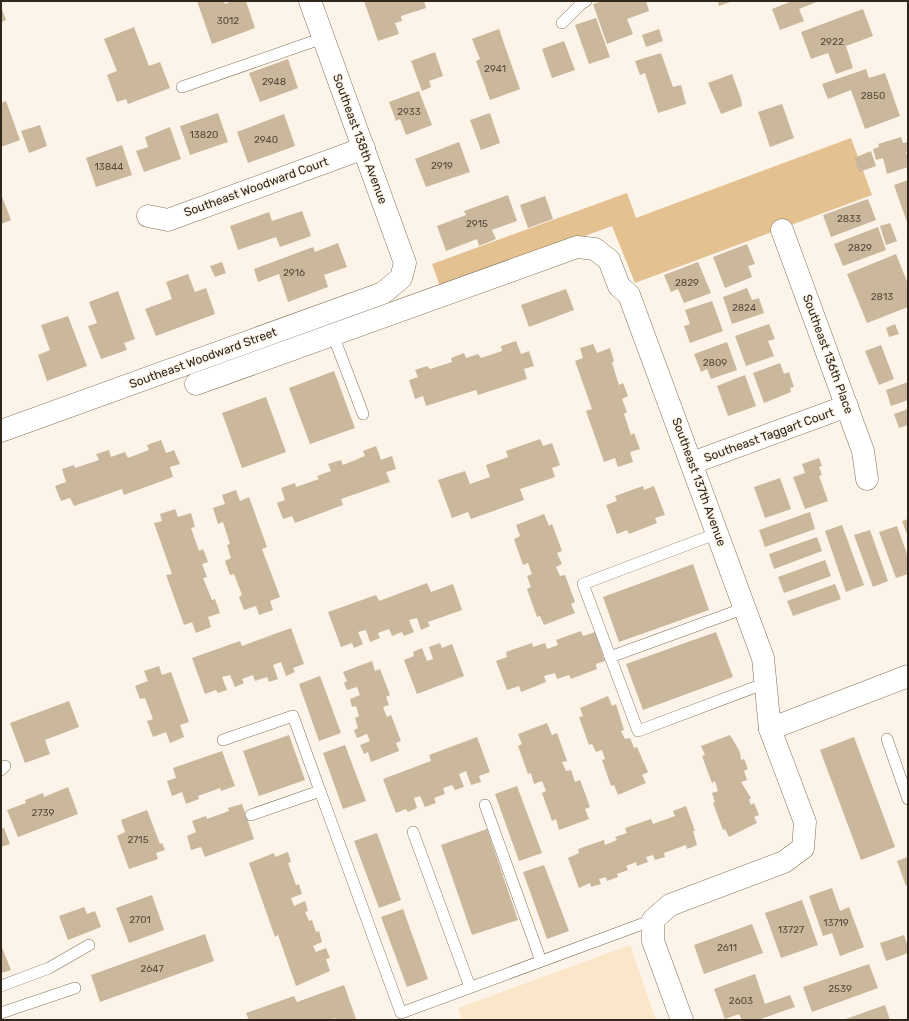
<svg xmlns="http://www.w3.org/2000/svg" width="909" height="1021" font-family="Rubik,sans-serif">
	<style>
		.built { fill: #fbe6ca }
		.green { fill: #e4c191 }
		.building { fill: #cbb79b }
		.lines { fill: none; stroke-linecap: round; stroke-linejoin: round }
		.lane-casing { stroke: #847157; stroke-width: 12 }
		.street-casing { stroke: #847157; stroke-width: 23 }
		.lane { stroke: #fff; stroke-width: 11 }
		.street { stroke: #fff; stroke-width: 22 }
		.labels { text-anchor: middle; stroke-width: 3; stroke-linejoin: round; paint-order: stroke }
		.number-label { font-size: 10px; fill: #564b3c }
		.street-label { font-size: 12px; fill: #2f271c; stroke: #fcf4e8 }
	</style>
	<rect width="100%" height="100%" fill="#fcf4e8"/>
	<polygon class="built" points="630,945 656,1020 462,1020 458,1008"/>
	<polygon class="green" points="851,138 872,195 635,283 612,226 441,289 432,264 627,193 636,218"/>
	<g class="building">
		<polygon points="197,1 224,1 225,4 232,1 246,1 255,28 212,44"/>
		<polygon points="364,1 424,1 426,8 401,16 402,21 395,23 399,34 378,41"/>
		<polygon points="603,1 646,1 649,11 627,19 633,34 607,44 593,4"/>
		<polygon points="718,1 733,1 719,6"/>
		<polygon points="792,1 819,1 799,9 804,21 780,30 772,9"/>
		<polygon points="1,7 6,20 1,22"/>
		<polygon points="863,9 873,36 846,46 853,68 836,74 828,53 811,59 801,32"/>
		<polygon points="596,18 610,57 589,64 575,25"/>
		<polygon points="134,27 149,66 160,62 170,88 128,104 126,99 117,102 107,75 117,71 104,39"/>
		<polygon points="499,29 520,89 490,100 476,61 480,59 472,39"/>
		<polygon points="659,29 663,41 646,47 642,35"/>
		<polygon points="564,41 575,70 552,78 542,49"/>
		<polygon points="435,52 443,76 429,81 431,87 422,91 411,61"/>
		<polygon points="661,53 673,87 681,85 686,104 658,113 645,73 640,75 635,61"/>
		<polygon points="288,59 298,88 260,102 249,73"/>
		<polygon points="866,69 869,78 885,73 900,116 865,129 851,90 828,99 822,84"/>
		<polygon points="732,74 741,99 742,106 721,114 708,83"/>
		<polygon points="419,91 432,125 406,135 400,119 396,121 389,102"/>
		<polygon points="6,101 20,140 1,147 1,103"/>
		<polygon points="782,104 794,138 770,147 758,112"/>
		<polygon points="218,113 228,142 190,155 180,126"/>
		<polygon points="490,113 500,143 481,150 470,120"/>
		<polygon points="284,114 295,146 248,163 237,132"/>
		<polygon points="40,125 47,146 29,153 21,131"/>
		<polygon points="170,127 181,159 144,172 136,151 148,147 145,137"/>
		<polygon points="901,137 903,143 908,142 908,151 906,152 908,158 908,167 887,174 883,158 876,160 873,149 879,147 878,144"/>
		<polygon points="459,142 470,172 426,187 415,159"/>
		<polygon points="122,145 132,175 96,187 86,158"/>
		<polygon points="871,151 876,166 859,172 854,158"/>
		<polygon points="908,180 908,225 894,185"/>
		<polygon points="1,194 11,220 1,224"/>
		<polygon points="508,195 517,221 492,230 496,239 479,246 477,239 446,251 437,226 466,215 464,211"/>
		<polygon points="545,196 553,219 528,228 520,205"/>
		<polygon points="868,199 876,220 831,237 823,215"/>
		<polygon points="302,211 311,236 280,247 276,237 238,250 230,226 269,212 272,221"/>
		<polygon points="890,223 897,241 886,245 880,226"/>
		<polygon points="878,227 886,250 843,266 834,244"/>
		<polygon points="338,243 347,267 324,275 328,287 288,302 279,274 258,282 254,269 313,247 315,252"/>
		<polygon points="747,244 755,264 748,266 752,277 725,288 713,257"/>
		<polygon points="896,254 908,284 908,307 867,323 847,274"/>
		<polygon points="222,262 226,273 215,277 210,266"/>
		<polygon points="698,262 711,293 684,303 678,289 671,292 664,275"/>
		<polygon points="188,274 195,292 206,288 215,314 156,336 145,309 172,299 166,282"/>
		<polygon points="747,288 752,300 759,298 764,313 732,324 723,297"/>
		<polygon points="566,289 574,310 529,327 521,305"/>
		<polygon points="118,291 135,339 124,343 127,350 101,359 88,326 97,323 89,302"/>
		<polygon points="712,301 723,331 690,343 684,326 690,324 685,310"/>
		<polygon points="68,316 87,366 47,381 38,355 50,350 41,325"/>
		<polygon points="769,324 775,339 768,341 774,356 746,366 735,336"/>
		<polygon points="895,324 899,334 889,337 886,328"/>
		<polygon points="516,341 521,354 529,351 534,366 524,369 527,379 478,395 476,390 426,406 423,396 415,399 409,380 418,377 415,370 427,366 430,369 452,362 451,358 464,353 466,358 478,354 481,358 502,351 501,346"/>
		<polygon points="727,342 737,370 711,379 707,369 701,372 694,354"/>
		<polygon points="593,344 597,353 610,348 614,361 612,363 619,385 623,383 628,396 622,399 627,412 624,414 631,435 634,433 640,449 630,452 633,462 618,467 615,458 604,462 586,411 592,409 575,361 583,358 580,348"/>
		<polygon points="881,345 894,379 879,385 865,351"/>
		<polygon points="780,363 784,374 789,372 794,387 790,388 791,392 764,403 753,373"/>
		<polygon points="334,371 355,428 310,444 289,388"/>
		<polygon points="745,375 756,406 728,416 717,386"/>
		<polygon points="908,382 908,400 891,406 886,390"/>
		<polygon points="266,397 286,452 242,468 222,413"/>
		<polygon points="908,409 908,425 899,428 894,414"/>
		<polygon points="540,439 543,446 552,443 560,465 552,468 555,477 520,489 524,500 471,519 468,512 452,518 438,480 465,471 470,484 490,477 486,465 508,457 506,451"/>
		<polygon points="161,440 166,453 174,450 180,464 170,467 173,477 124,495 122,489 74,506 70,498 61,501 55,486 66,482 62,469 74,465 75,468 99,460 96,454 109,450 111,457 125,452 128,458 149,450 147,445"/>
		<polygon points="376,446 381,460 392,456 396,469 386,472 390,482 341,499 343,505 295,523 292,516 283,519 277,503 285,500 281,488 295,483 296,487 319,479 317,476 331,471 328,464 341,460 343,465 365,456 363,451"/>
		<polygon points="819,458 822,466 819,467 822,475 819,476 828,501 805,509 793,477 805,473 802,464"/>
		<polygon points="780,478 791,509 765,518 754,487"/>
		<polygon points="643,486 644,490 654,486 665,515 655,518 657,523 629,534 627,530 617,534 606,505 617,501 615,496"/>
		<polygon points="236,490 240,501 249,497 267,547 262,549 280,597 270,601 273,610 259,615 256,606 244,610 239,597 242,595 234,574 230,575 225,561 231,558 227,545 230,544 223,522 218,524 213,508 225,504 222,495"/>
		<polygon points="175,509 178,517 191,513 195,527 191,528 199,551 203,549 208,562 202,564 207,577 203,578 212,600 215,599 220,613 208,617 211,627 196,633 192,622 184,625 166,575 172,574 154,523 162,521 160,514"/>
		<polygon points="810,512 815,529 765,547 759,530"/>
		<polygon points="544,514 549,526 552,524 562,551 557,553 562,564 556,567 560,576 565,575 575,602 571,604 575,613 544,625 540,616 537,617 527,589 531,587 527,576 532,574 528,563 523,565 514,539 520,536 516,525"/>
		<polygon points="908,519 908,537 902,521"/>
		<polygon points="842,525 864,585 846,592 825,531"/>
		<polygon points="897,526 908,557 908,574 896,578 879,532"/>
		<polygon points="870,530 888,581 873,587 854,535"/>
		<polygon points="817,537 822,551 774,569 769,554"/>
		<polygon points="825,560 831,576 784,593 778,577"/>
		<polygon points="693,564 709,610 619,642 603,597"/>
		<polygon points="427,583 431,592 453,584 462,610 428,622 430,626 421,630 417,618 409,620 414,632 404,636 402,632 392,636 389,629 378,633 380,638 370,642 366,630 358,632 363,644 354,648 352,643 341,647 328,612 376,595 379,601"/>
		<polygon points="835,584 841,599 793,616 787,601"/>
		<polygon points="291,628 304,664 293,668 295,672 286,676 281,662 273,665 278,679 269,682 267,677 255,681 253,675 242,679 244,683 235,687 230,675 222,677 227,690 218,693 216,690 205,694 192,658 240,641 242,646"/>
		<polygon points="581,631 583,636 595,632 605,661 596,664 597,669 571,679 569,675 557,679 555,673 544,676 546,682 521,692 519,686 507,690 496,661 507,657 506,652 532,643 533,647 545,643 547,649 558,645 556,640"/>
		<polygon points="716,632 733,677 643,710 626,664"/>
		<polygon points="440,643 442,648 452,644 464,676 417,694 404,660 414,656 413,652 422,648 427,661 433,659 429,647"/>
		<polygon points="372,661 375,671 380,669 390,695 386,697 389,705 383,707 387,717 391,715 401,741 396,743 399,751 371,762 368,752 364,754 360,745 370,741 367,734 357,738 354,730 358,728 355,718 359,716 356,706 352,707 350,699 360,695 357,687 347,690 344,683 347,681 343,672"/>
		<polygon points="159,666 162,675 171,672 189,722 180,725 184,737 170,743 166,732 153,737 147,721 153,719 145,698 140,699 135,686 148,681 144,671"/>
		<polygon points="320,676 341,733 319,741 299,684"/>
		<polygon points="608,696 612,706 616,704 624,730 621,731 625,739 630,738 634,748 637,747 648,772 642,775 646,783 618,795 614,785 611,786 602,760 605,759 602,750 596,752 592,744 589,745 579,717 583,716 580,708"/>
		<polygon points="69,701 79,727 45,740 50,754 25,763 10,723"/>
		<polygon points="547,723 552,735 557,733 567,761 562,762 566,771 571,770 575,782 580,780 590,807 585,809 589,819 559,830 556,819 552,821 542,793 546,791 542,781 534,784 531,773 528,774 518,746 522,744 518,734"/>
		<polygon points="289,735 305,780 259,796 243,751"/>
		<polygon points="730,735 740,752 741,760 744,759 748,769 744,771 747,780 741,782 751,798 749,800 751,805 754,803 759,815 754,817 757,823 729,837 725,829 723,830 713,803 715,802 712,793 718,791 715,781 712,783 702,756 705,755 701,746"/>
		<polygon points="477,737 490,772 479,776 481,782 471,785 466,771 459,774 464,787 455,790 452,785 443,788 445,794 434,798 436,803 425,807 420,796 414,798 417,808 408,812 406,809 396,813 383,779 431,761 429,755"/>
		<polygon points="854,737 895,847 861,860 820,750"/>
		<polygon points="345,745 366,801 343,809 323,753"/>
		<polygon points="222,751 235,786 221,791 220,788 198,796 199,799 186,804 182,792 172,796 167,781 176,778 173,768"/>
		<polygon points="517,786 542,853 519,861 495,794"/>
		<polygon points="68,787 78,814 18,837 7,810 26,803 25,800 43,793 44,797"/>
		<polygon points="242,804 254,839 205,857 201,847 191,850 187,836 196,832 192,821 206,816 207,819 229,811 228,808"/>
		<polygon points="686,806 695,831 693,831 697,845 687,849 686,845 664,853 665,857 655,860 653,855 646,857 648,862 637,866 636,862 626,866 628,870 617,874 618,877 607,881 606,877 599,879 601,884 591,887 590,883 579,888 568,858 579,853 578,849 604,840 605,845 617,840 615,837 627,833 625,828 651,819 653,824 675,816 673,811"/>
		<polygon points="147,810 160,844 162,843 165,850 156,853 158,859 129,869 117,836 125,832 121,820"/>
		<polygon points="4,828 10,844 1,847 1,829"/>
		<polygon points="487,829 518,920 472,935 441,845"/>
		<polygon points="377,833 401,900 379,908 354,841"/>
		<polygon points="288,852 291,862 288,863 296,885 299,884 302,894 291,898 294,906 305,901 308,911 305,912 309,921 312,920 316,932 319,931 322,942 313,946 316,952 326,948 330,958 326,959 330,971 296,986 278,935 275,937 249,863 274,853 275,857"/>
		<polygon points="908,857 908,885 906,886 897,861"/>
		<polygon points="544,865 569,931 547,939 523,872"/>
		<polygon points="832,888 840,911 849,907 864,947 840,956 832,933 823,936 809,896"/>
		<polygon points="152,895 164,930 129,943 116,908"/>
		<polygon points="802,900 818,945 781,958 765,913"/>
		<polygon points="84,907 87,914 95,911 101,927 68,940 59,916"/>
		<polygon points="403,909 428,979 407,987 381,917"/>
		<polygon points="752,924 763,953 704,974 694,945"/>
		<polygon points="205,934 214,961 100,1002 91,975"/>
		<polygon points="904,935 908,947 908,953 886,961 880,943"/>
		<polygon points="1,945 11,970 1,973"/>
		<polygon points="869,964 878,988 812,1012 803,987"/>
		<polygon points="755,974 765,1004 790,995 795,1007 758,1020 742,1020 739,1014 725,1019 714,989"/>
		<polygon points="344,985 356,1019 354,1020 335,1020 335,1018 330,1020 249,1020 246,1013 294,996 297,1002"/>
		<polygon points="885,1005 890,1020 843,1020"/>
	</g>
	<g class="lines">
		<defs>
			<g id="lane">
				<polyline points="562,23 581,4 586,1"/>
				<polyline points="182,87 323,38"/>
				<polyline points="333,335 363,414"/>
				<polyline points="718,533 583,584 638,731 766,683"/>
				<polyline points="610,657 745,608"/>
				<polyline points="887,739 908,799"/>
				<polyline points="223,740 293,716 320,791 251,815"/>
				<polyline points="1,770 5,766"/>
				<polyline points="320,791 401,1013 653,920"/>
				<polyline points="485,805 541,961"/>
				<polyline points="413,832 470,987"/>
				<polyline points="1,986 49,968 89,945"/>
				<polyline points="1,1013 75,988"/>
			</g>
			<g id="street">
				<polyline points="148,216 168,220 364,148"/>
				<polyline points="782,230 863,451 867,479"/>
				<polyline points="196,384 577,247 595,249 609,260 619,286 629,295 763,658 770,729 805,822 803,848 784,862 670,905 653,920 653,941 682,1020"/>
				<polyline points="1,431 383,293 401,278 405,263 310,1"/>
				<polyline points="692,463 847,406"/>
				<polyline points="770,729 908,676"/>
			</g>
		</defs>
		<use href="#lane" class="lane-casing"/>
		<use href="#street" class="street-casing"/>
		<use href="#lane" class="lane"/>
		<use href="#street" class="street"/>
	</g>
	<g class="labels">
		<g class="number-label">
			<text x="228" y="24">3012</text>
			<text x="832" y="45">2922</text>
			<text x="495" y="72">2941</text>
			<text x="274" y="85">2948</text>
			<text x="873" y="99">2850</text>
			<text x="409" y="115">2933</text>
			<text x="204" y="138">13820</text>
			<text x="266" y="143">2940</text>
			<text x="442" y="169">2919</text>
			<text x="109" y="170">13844</text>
			<text x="849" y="222">2833</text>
			<text x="477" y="227">2915</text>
			<text x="860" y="251">2829</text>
			<text x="294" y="276">2916</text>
			<text x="687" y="286">2829</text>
			<text x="882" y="300">2813</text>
			<text x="744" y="311">2824</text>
			<text x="715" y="366">2809</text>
			<text x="43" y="816">2739</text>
			<text x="138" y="843">2715</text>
			<text x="140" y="923">2701</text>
			<text x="836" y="926">13719</text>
			<text x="791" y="933">13727</text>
			<text x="727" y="951">2611</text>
			<text x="152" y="972">2647</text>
			<text x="840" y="992">2539</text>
			<text x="741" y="1004">2603</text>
		</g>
		<g class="street-label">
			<text transform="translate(360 139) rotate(70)" y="4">Southeast 138th Avenue</text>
			<text transform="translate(256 187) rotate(-20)" y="4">Southeast Woodward Court</text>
			<text transform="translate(828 354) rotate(70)" y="4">Southeast 136th Place</text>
			<text transform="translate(203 358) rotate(-20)" y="4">Southeast Woodward Street</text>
			<text transform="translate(769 435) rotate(-20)" y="4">Southeast Taggart Court</text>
			<text transform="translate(699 482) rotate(70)" y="4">Southeast 137th Avenue</text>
		</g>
	</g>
	<rect width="909" height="1021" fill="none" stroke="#2f271c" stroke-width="4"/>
</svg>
